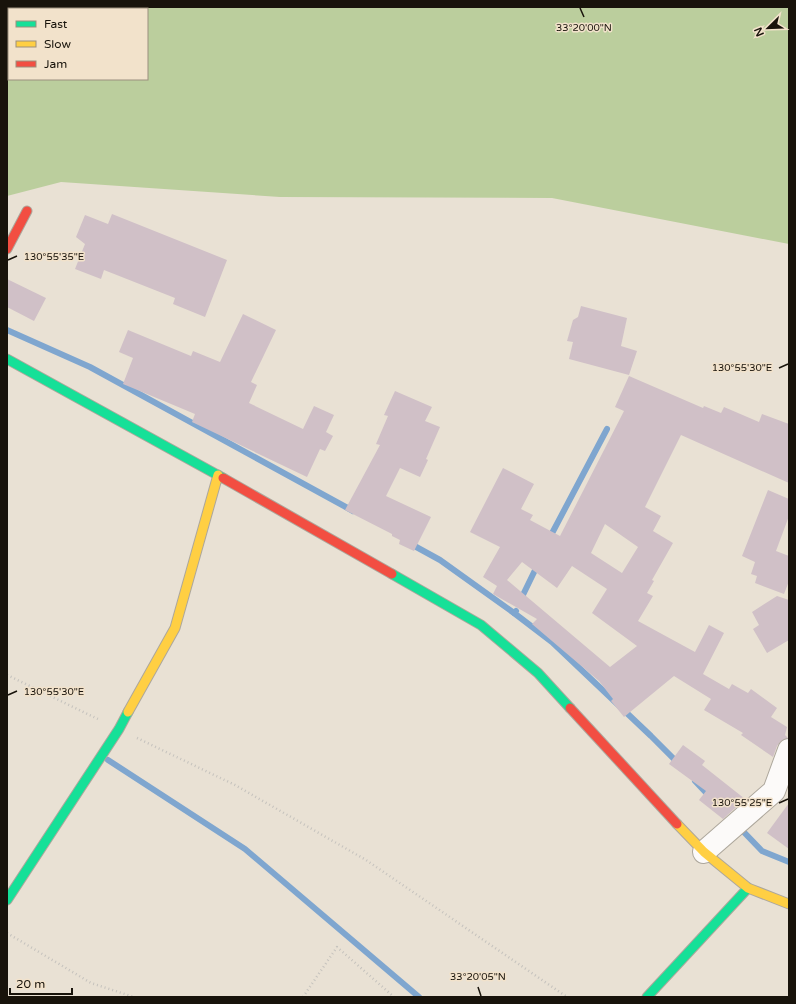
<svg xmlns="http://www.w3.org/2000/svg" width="796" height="1004" font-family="'Varela Round',sans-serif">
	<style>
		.forest { fill: #bbce9d; fill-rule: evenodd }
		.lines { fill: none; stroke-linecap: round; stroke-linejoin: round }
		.stream { stroke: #7fa6cf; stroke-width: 6 }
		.building { fill: #d0c0c7; fill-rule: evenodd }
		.street-casing { stroke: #ada79c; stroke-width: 24 }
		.fast-casing { stroke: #ada79c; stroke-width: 11 }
		.slow-casing { stroke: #ada79c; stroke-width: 11 }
		.jam-casing { stroke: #ada79c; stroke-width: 11 }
		.path { stroke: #c5c2bd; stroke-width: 2.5; stroke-dasharray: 1 3; stroke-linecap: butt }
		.street { stroke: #fcfaf9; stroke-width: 22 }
		.fast { stroke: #16e098; stroke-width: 9 }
		.slow { stroke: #ffcf43; stroke-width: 9 }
		.jam { stroke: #f24e42; stroke-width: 9 }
		.ticks { fill: none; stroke: #18130b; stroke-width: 1.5 }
		.ticks-label { font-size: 10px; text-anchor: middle; fill: #18130b; stroke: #f2e2cb; stroke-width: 3; stroke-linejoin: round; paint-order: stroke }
	</style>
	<rect width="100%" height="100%" fill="#e9e1d4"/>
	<path class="forest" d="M7 7H789V244L552 198 280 197 61 182 7 196ZM9 9H147V79H9Z"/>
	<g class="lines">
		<g class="stream">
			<polyline points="7,330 90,367 353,511"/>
			<polyline points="549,539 607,429"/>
			<polyline points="409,543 440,560 514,613"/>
			<polyline points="520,601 538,564"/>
			<polyline points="516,611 514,613 552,642 651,736 678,763"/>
			<polyline points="108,760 245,849 419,997"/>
			<polyline points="695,781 711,798"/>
			<polyline points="738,826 762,851 789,862"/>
		</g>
	</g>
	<g class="building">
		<polygon points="112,214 227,260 205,317 173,304 175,298 104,270 101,279 75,269 85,244 76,237 85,215 108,224"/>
		<polygon points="7,279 46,298 34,321 7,307"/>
		<polygon points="581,306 627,318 621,346 637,351 629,375 569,359 573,342 567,341 573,320 578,317"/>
		<polygon points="243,314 276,330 251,382 257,385 249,403 303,429 314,406 334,415 326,432 333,436 325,451 320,449 307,477 192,422 195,414 123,384 133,358 119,352 128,330 191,356 193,351 220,362"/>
		<path d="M629 376 703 408 704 406 721 413 724 407 759 422 762 414 789 424V483L681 435 645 507 661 516 653 531 673 543 652 580 654 581 647 593 653 596 638 621 695 652 709 625 724 633 703 674 729 689 732 684 748 693 751 689 777 708 771 717 787 727 785 735 788 738 781 741 777 746 773 757 741 735 743 733 704 710 711 699 674 676 624 717 611 701 613 699 599 681 532 624 537 619 493 594 497 586 483 577 500 547 470 532 503 468 534 484 521 509 533 515 530 520 560 536 624 411 615 407ZM605 524 638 547 622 573 591 553ZM522 562 557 588 572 566 607 589 592 613 637 646 610 667 507 580Z"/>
		<polygon points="395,391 432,407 425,421 440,427 426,459 428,460 420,477 400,468 386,496 431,517 414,551 399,544 400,540 392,536 392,534 345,510 380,445 376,444 388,416 384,415"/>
		<polygon points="768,490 789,499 789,516 776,551 789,556 789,581 784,594 755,583 757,576 751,574 755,562 742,556"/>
		<polygon points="777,596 789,600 789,640 767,653 753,629 759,625 752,612"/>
		<polygon points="683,745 705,761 702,765 745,799 723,819 699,800 706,791 669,764"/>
		<polygon points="789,803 789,849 767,833"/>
	</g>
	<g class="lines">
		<defs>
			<polyline id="street" points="704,852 774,791 789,750"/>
			<g id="fast">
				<polyline points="7,359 223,478"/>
				<polyline points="392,574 481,625 538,673 570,708"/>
				<polyline points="7,900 119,729 128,712"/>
				<polyline points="647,997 748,888"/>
			</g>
			<g id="slow">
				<polyline points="128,712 175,628 218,475"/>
				<polyline points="677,824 704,852 748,888 789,904"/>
			</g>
			<g id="jam">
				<polyline points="7,249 27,211"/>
				<polyline points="223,478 392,574"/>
				<polyline points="570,708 677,824"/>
			</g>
		</defs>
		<use href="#street" class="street-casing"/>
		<use href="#fast" class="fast-casing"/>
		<use href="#slow" class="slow-casing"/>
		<use href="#jam" class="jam-casing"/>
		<g class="path">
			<polyline points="7,675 100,720"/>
			<polyline points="137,738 235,785 366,860 567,997"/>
			<polyline points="7,933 91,983 134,997"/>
			<polyline points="303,997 337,947 394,997"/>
		</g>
		<use href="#street" class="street"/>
		<use href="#fast" class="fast"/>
		<use href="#slow" class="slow"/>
		<use href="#jam" class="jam"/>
	</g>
	<path class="ticks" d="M580 8 584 17M8 260 17 256M779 368 788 364M8 695 17 691M779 803 788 799M478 987 481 996"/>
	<g class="ticks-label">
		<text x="584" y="31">33°20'00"N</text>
		<text x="54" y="260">130°55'35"E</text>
		<text x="742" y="371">130°55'30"E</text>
		<text x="54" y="695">130°55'30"E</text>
		<text x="742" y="806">130°55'25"E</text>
		<text x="478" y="980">33°20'05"N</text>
	</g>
	<rect width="796" height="1004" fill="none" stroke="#18130b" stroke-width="16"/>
	<rect x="8" y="8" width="140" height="72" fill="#f2e2cb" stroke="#9b8f7e"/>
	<rect x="16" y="21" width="20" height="6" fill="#16e098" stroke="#9b8f7e"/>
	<text x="44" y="28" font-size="12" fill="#18130b">Fast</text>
	<rect x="16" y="41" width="20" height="6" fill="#ffcf43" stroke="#9b8f7e"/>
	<text x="44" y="48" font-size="12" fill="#18130b">Slow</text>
	<rect x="16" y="61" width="20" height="6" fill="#f24e42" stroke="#9b8f7e"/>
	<text x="44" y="68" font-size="12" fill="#18130b">Jam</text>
	<g transform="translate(768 28) rotate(247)" stroke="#f2e2cb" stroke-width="3" paint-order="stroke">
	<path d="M0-3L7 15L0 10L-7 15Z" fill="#18130b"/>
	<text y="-6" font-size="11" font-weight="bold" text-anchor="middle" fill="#18130b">N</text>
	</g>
	<path d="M10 988v6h62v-6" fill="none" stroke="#18130b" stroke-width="2"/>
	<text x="16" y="988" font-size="12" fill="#18130b" stroke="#f2e2cb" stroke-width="3" paint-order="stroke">20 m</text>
</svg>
